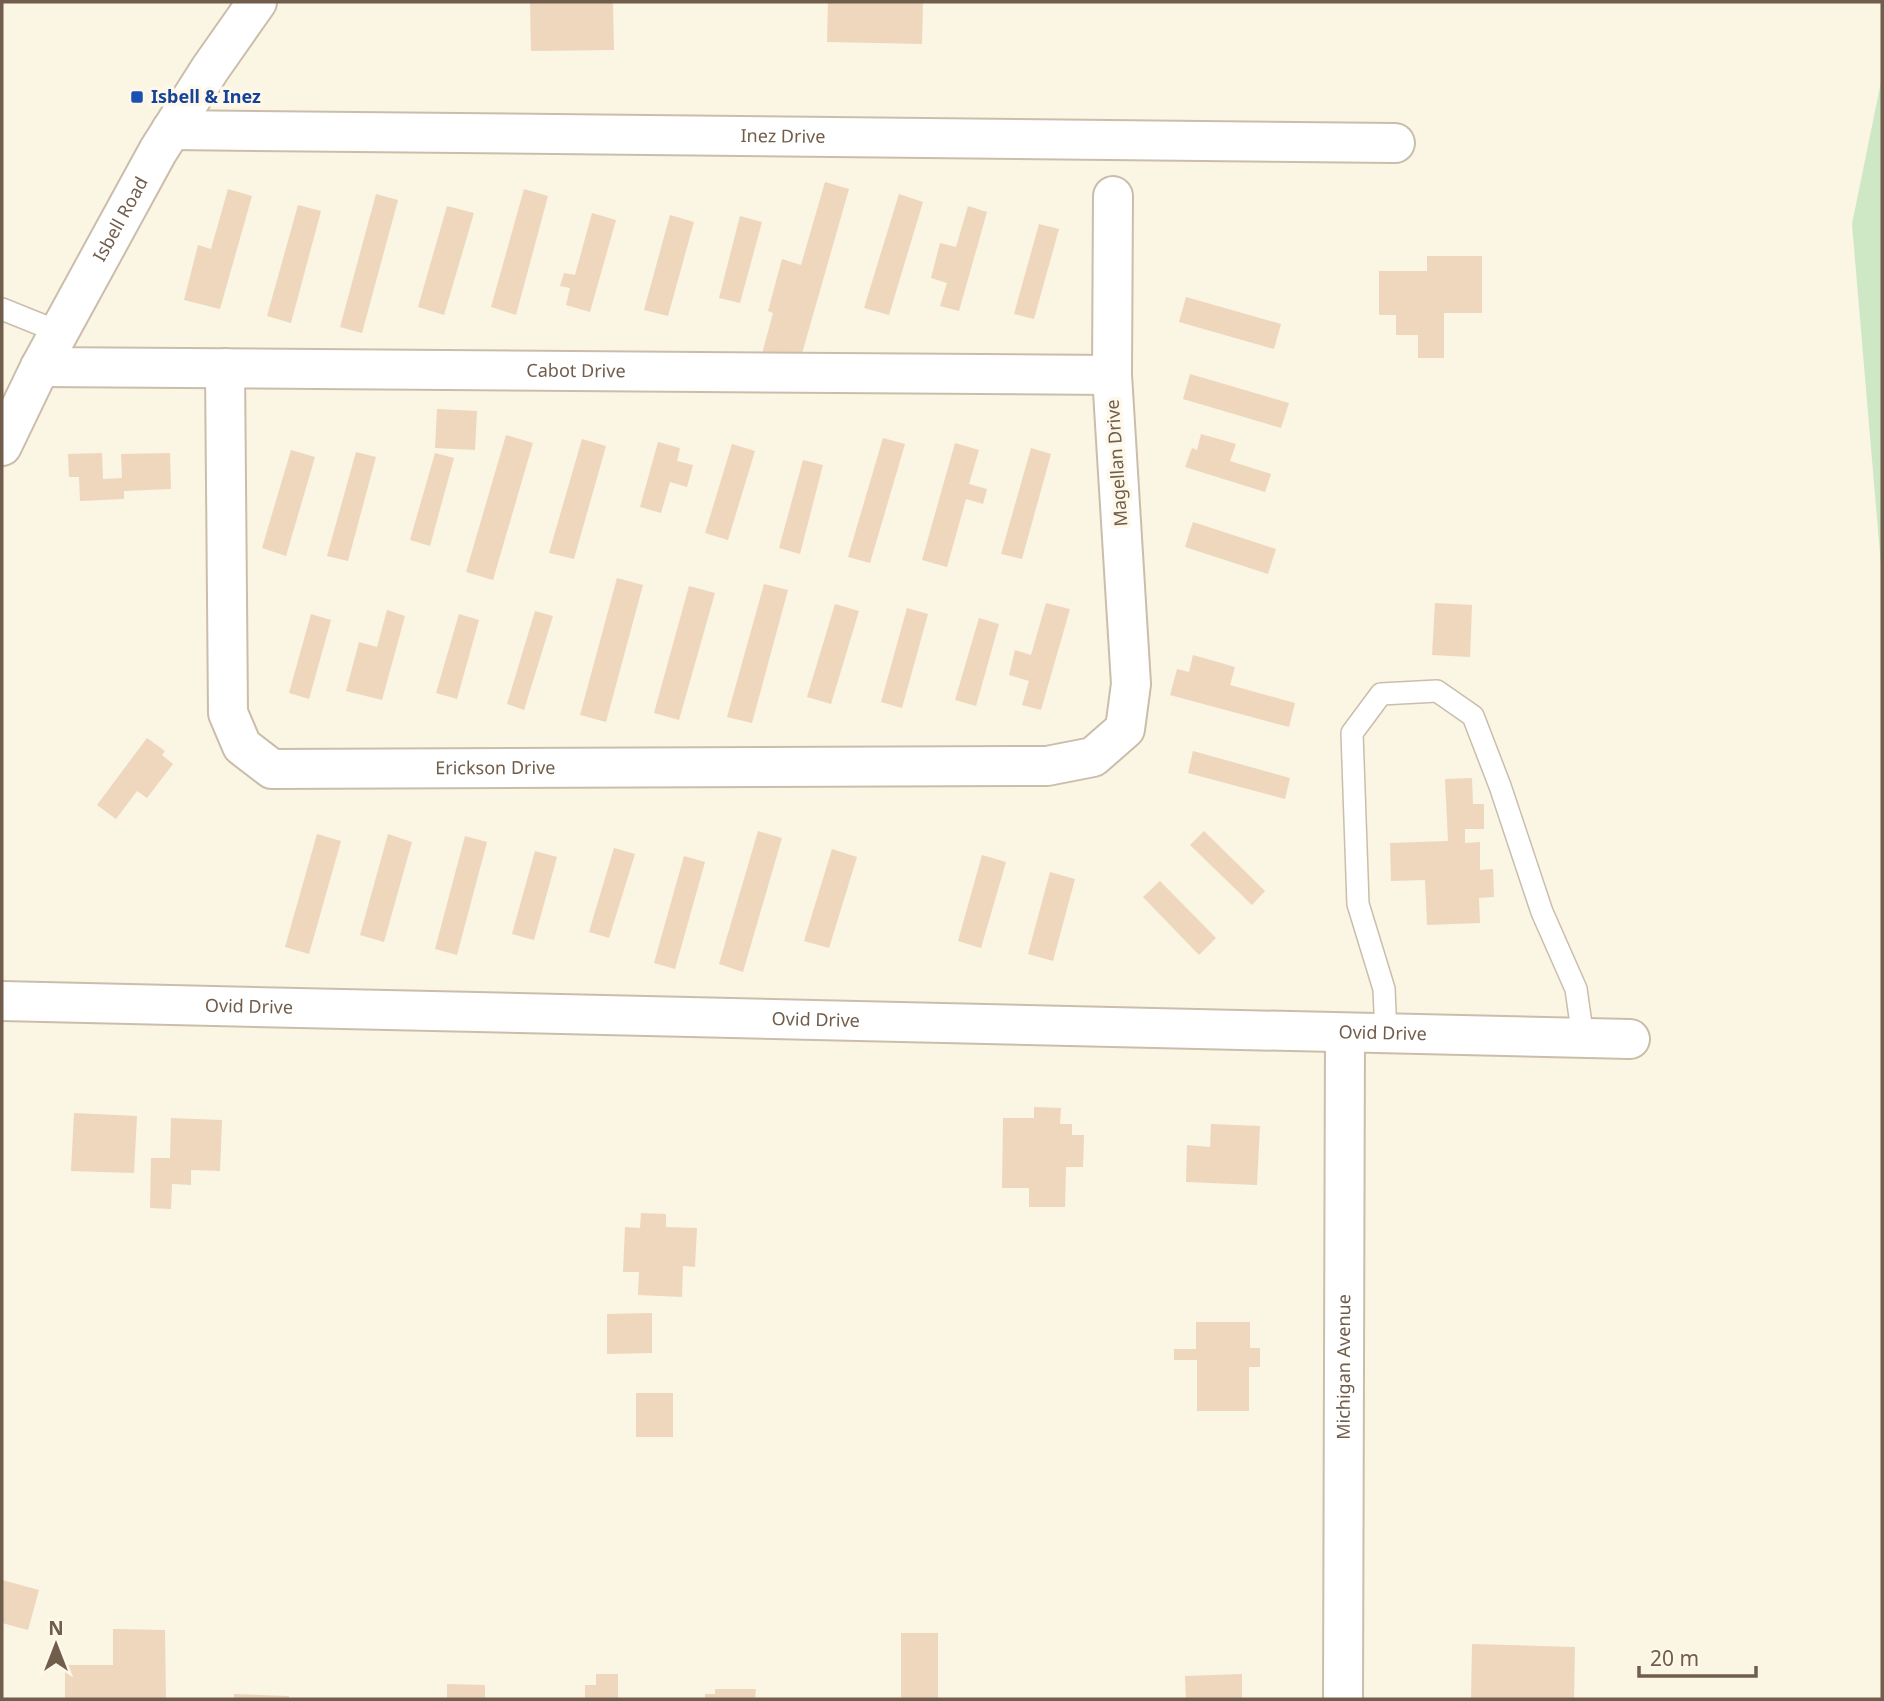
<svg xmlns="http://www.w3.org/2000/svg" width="1884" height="1701" font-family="'Noto Sans',sans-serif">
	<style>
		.green { fill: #cee7c4 }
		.building { fill: #eed7bd }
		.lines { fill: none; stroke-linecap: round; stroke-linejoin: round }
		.service-casing { stroke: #cbbdab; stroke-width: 24 }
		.minor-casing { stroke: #cbbdab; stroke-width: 42 }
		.tertiary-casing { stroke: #cbbdab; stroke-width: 42 }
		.service { stroke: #fff; stroke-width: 21 }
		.minor { stroke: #fff; stroke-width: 38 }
		.tertiary { stroke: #fff; stroke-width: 38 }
		.transit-dot { fill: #1a4fb4; stroke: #fef8ea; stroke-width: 2.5 }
		.labels { text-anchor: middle; stroke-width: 7; stroke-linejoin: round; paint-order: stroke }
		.transit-label { font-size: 18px; font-weight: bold; fill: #164399; stroke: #fef8ea; text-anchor: start }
		.street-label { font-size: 18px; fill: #715d4b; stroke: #fef8ea }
	</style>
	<rect width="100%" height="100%" fill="#fbf5e4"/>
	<polygon class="green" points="1882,77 1882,577 1852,224"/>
	<g class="building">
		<polygon points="530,2 613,2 614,50 531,51"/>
		<polygon points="828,2 923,2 922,44 827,42"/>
		<polygon points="825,182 849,189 801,357 762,354 773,313 768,311 782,259 801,265"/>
		<polygon points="228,189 252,196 220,309 184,300 198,245 211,249"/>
		<polygon points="524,189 548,196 516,315 491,307"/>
		<polygon points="376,194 398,200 362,333 340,327"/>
		<polygon points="899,194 923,202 889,315 864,308"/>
		<polygon points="298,205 321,211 291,323 267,316"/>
		<polygon points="447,206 474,213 444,315 418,307"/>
		<polygon points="968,206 987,212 959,311 940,306 947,283 931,278 940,243 956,247"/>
		<polygon points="592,213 616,220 590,312 566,305 570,288 560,286 564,273 575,275"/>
		<polygon points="670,215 694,222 668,316 644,310"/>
		<polygon points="740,216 762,222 740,303 719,298"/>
		<polygon points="1039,224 1059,229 1034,319 1014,314"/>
		<polygon points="1427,256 1482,256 1482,313 1444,313 1444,358 1418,358 1418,335 1396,335 1396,315 1379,315 1379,271 1427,271"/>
		<polygon points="1186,297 1281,324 1274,349 1179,322"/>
		<polygon points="1190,374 1289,403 1281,428 1183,399"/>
		<polygon points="437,409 477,411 475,450 435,448"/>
		<polygon points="1201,434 1236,444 1230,461 1271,474 1265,492 1185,467 1192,448 1197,450"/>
		<polygon points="506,435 533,443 493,580 466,572"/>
		<polygon points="883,438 905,444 870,563 848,557"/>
		<polygon points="582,439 606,446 574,559 549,553"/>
		<polygon points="658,442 680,448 677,461 693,465 687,487 670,482 661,513 640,507"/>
		<polygon points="955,443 979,450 969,484 987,489 983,504 966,499 947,567 922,560"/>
		<polygon points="732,444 755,451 728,540 705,533"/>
		<polygon points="1031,448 1051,454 1022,559 1001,554"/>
		<polygon points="291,450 315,457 286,556 262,548"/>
		<polygon points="356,452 376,457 348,561 327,556"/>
		<polygon points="102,453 103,479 122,478 121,454 170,453 171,489 124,491 124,499 80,501 79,477 69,477 68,454"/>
		<polygon points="435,453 454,458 430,546 410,540"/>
		<polygon points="803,460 823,465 800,554 779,548"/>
		<polygon points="1193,522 1276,549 1268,574 1185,547"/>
		<polygon points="617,578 643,585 606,722 580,715"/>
		<polygon points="764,584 788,590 752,723 727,717"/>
		<polygon points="689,586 715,593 679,720 654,713"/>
		<polygon points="1046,603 1070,609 1041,710 1022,705 1029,681 1009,675 1015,650 1031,655"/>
		<polygon points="1435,603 1472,605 1470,657 1432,655"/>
		<polygon points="835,604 859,611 831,704 807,697"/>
		<polygon points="907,608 928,614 902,708 881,702"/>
		<polygon points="387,610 405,616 382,700 346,691 359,642 377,647"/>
		<polygon points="535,611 553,616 524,710 507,704"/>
		<polygon points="311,614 331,620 309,699 289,693"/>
		<polygon points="459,614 479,620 457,699 436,693"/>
		<polygon points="979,618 999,624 976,706 955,700"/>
		<polygon points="1193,655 1235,667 1230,685 1295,703 1289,727 1170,695 1177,669 1189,672"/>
		<polygon points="147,738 165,751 162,755 173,764 147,798 137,791 116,819 97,805"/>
		<polygon points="1193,751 1290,778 1285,799 1188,773"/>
		<polygon points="1472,778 1473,804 1484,804 1484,829 1465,829 1465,843 1480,842 1480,870 1493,869 1494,897 1479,898 1480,923 1427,925 1425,880 1391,881 1390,843 1448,841 1445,779"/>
		<polygon points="758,831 782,838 743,972 719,964"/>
		<polygon points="1204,831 1265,891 1252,905 1190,845"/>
		<polygon points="317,834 341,841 309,954 285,947"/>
		<polygon points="388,834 412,842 384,942 360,935"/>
		<polygon points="465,836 487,842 457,955 435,949"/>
		<polygon points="614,848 635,854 609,938 589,932"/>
		<polygon points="832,849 857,857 829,948 804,941"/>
		<polygon points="535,851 557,857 534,940 512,934"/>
		<polygon points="982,855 1006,862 981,948 958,941"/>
		<polygon points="684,856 705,862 675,969 654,963"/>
		<polygon points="1050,872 1075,879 1053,961 1028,954"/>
		<polygon points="1160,881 1216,938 1199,955 1143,897"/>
		<polygon points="1034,1107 1061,1108 1060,1124 1072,1124 1072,1135 1084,1135 1083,1167 1066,1167 1065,1207 1029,1207 1029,1188 1002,1188 1003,1118 1034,1118"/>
		<polygon points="74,1113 137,1116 134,1173 71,1171"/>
		<polygon points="171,1118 222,1120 220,1171 191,1170 191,1185 172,1184 171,1209 150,1208 151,1158 170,1158"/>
		<polygon points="1211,1124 1260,1126 1257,1185 1186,1182 1187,1145 1210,1147"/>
		<polygon points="641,1213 666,1214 666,1227 697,1228 695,1267 683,1266 682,1297 638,1295 639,1272 623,1272 625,1227 640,1228"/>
		<polygon points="652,1313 652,1353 607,1354 607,1314"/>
		<polygon points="1196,1322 1250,1322 1250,1348 1260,1348 1260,1367 1249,1367 1249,1411 1197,1411 1197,1360 1174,1360 1174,1349 1196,1349"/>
		<rect x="636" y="1393" width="37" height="44"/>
		<polygon points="2,1580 39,1590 28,1630 2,1623"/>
		<polygon points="113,1629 165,1630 166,1699 65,1699 65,1665 113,1665"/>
		<rect x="901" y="1633" width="37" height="66"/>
		<polygon points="1472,1644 1575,1647 1574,1699 1471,1699"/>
		<polygon points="596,1674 618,1674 618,1699 585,1699 585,1685 596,1685"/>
		<polygon points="1242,1674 1242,1699 1186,1699 1185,1676"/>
		<polygon points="447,1684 485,1685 485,1699 447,1699"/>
		<polygon points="715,1689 756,1689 755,1699 705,1699 705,1694 715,1694"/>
		<polygon points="234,1694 289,1696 289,1699 234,1699"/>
	</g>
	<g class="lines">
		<defs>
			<g id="service">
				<polyline points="2,309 59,332"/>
				<polyline points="1386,1034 1384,989 1358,904 1352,733 1381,694 1437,691 1473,716 1500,786 1542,912 1576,989 1583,1038"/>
			</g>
			<g id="minor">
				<path id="s1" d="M171 130 1395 143"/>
				<path id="s2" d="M40 367 1112 375"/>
				<path id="s3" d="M225 368 228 713 242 746 272 769 1047 766 1093 757 1125 729 1131 684 1112 375 1113 196"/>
				<path id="s4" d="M2 1001 1630 1039"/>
				<path id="s5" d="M1343 1699 1345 1033"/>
			</g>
			<g id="tertiary">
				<path id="s6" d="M2 446 40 367 158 151 210 69 257 2"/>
			</g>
		</defs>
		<use href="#service" class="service-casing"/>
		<use href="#minor" class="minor-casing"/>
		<use href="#tertiary" class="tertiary-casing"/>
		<use href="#service" class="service"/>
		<use href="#minor" class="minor"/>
		<use href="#tertiary" class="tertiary"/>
	</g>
	<rect class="transit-dot" x="130" y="90" width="14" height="14" rx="3.5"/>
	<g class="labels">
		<g class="transit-label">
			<text x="151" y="103">Isbell &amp; Inez</text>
		</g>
		<g class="street-label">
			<text dy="6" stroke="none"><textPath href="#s1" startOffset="612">Inez Drive</textPath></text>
			<text dy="6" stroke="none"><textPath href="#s6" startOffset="256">Isbell Road</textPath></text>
			<text dy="6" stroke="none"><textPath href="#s2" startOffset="536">Cabot Drive</textPath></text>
			<text transform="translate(1117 463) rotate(-94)" y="6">Magellan Drive</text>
			<text dy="6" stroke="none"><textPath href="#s3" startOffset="642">Erickson Drive</textPath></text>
			<text dy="6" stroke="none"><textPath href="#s4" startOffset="247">Ovid Drive</textPath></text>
			<text dy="6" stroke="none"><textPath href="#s4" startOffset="814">Ovid Drive</textPath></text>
			<text dy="6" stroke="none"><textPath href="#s4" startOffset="1381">Ovid Drive</textPath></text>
			<text dy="6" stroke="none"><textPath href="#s5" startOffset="332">Michigan Avenue</textPath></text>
		</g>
	</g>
	<rect width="1884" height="1701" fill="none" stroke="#715d4b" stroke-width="7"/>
	<g transform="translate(56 1645)" stroke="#fef8ea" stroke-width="5" paint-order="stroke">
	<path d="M0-5L12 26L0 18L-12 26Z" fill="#715d4b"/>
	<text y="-10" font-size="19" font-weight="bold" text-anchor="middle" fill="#715d4b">N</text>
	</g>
	<path d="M1639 1666v10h117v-10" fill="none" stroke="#715d4b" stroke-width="3.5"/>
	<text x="1650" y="1666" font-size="21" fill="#715d4b" stroke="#fef8ea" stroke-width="5" paint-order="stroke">20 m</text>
</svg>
